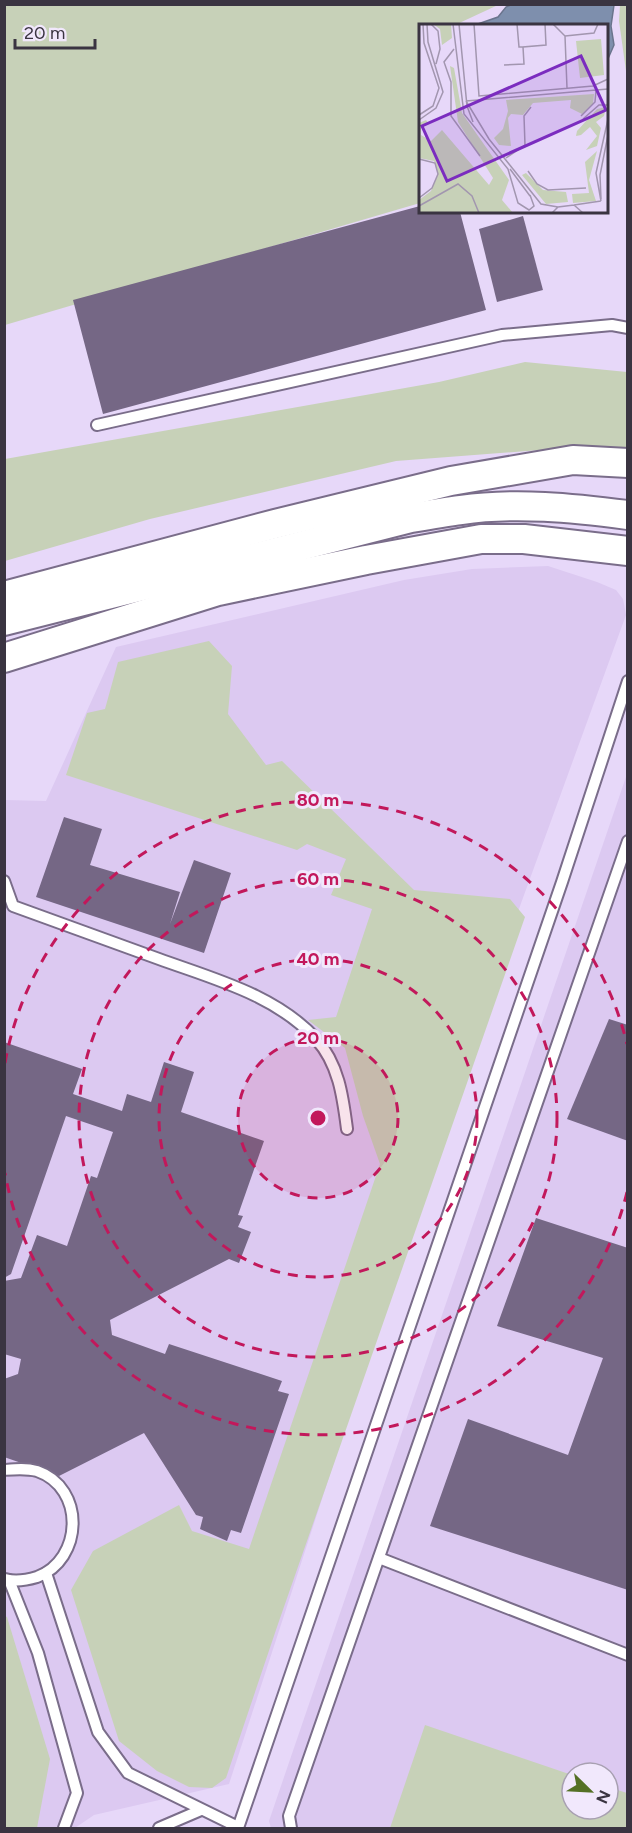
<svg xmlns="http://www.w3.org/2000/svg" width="632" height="1833" font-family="Figtree,sans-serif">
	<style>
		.built { fill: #dcc9f1; fill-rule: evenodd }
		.green { fill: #c7d1b8 }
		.water { fill: #7e8fad; stroke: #6a748d; stroke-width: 1.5 }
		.building { fill: #756785 }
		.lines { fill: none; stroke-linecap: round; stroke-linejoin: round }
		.lane-casing { stroke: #7a6d8a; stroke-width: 14 }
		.secondary-casing { stroke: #7a6d8a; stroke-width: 32 }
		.lane { stroke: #fff; stroke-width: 10 }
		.secondary { stroke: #fff; stroke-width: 28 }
		.ring { fill: none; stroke: #c2185b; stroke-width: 3; stroke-dasharray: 10 8 }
		.inset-road { fill: none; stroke: #a296af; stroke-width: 1.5 }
		.view { fill: #7b2cbf; fill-opacity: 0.15; stroke: #7b2cbf; stroke-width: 3 }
		.inset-edge { fill: none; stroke: #3a3441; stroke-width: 3 }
		.centre { fill: #c2185b; stroke: #f1e8fc; stroke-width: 3 }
		.ring-label { font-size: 18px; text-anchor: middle; font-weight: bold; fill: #c2185b; stroke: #f1e8fc; stroke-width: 6; stroke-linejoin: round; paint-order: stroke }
	</style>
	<rect width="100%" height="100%" fill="#e7d8f9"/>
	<g class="built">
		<polygon points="548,566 597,582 616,590 623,599 626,615 476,1027 229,1784 94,1815 75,1828 5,1828 5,800 46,801 116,647 404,580 472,569"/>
		<path d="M627 774V1828H271L269 1821ZM572 1773H608V1809H572Z"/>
	</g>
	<g class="green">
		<polygon points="5,5 498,5 455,25 420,26 420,203 5,325"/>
		<polygon points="620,5 627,5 626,71 619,21"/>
		<polygon points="525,362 627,372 627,449 592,446 396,461 150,519 5,561 5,459 439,382"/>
		<polygon points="209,641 232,666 228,714 266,765 282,761 414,890 510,899 525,917 278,1624 226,1778 212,1788 189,1787 157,1771 119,1741 71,1590 93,1551 179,1505 192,1531 249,1549 380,1164 363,1116 345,1048 308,1020 336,1017 372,909 331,895 346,859 307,844 297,850 66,775 87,713 105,709 118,662"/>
		<polygon points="5,1616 7,1617 50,1759 37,1828 7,1828 5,1827"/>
		<polygon points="425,1725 572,1775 572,1809 608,1809 608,1787 627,1793 627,1828 390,1828"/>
	</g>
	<polygon class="water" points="513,4 614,5 611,26 614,45 607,61 606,26 475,25 498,17 506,7"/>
	<g class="building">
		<polygon points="420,206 420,212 460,212 486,310 103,414 73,300"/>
		<polygon points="523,216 543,290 497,302 479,229"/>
		<polygon points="64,817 102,829 90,865 180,892 170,924 194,860 231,873 204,953 36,897"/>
		<polygon points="609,1019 628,1025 628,1141 567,1119"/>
		<polygon points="4,1042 82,1069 73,1094 122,1111 127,1094 151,1102 164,1062 194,1072 181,1112 264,1141 238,1215 243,1216 238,1227 251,1232 239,1263 229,1259 110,1320 112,1335 165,1354 169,1344 282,1381 278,1391 289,1394 241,1533 231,1530 227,1541 200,1529 203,1517 196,1515 144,1433 59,1476 4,1457 4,1379 18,1374 21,1359 4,1354 4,1281 21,1278 37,1235 67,1246 91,1176 97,1178 113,1132 66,1116 11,1274 4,1278"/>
		<polygon points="536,1218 628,1248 628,1590 430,1526 468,1419 568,1455 603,1358 497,1326"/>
	</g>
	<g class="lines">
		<defs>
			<g id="lane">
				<polyline points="97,425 502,335 612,325 628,328"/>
				<path d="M4 881 13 906C62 924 110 941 159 959 214 979 276 995 316 1039 339 1064 343 1098 347 1129"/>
				<path d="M4 1470C16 1469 26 1468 37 1471 86 1488 83 1560 37 1577 27 1580 15 1582 5 1579"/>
				<polyline points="379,1558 628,1655"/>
				<polyline points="46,1573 98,1732 128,1773 238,1827"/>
				<polyline points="9,1580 38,1653 77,1793 64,1828"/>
				<polyline points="159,1828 201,1810"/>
				<polyline points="238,1828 562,882 628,681"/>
				<polyline points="291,1828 289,1816 628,841"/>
			</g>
			<g id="secondary">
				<polyline points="4,596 275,524 451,481 573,460 628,463"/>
				<path d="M4 621 411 518C428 515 445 512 461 510 516 502 573 508 628 515"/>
				<polyline points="4,658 218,591 366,560 481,539 524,539 628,551"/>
			</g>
		</defs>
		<use href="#lane" class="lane-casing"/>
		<use href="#secondary" class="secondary-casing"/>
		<use href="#lane" class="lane"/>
		<use href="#secondary" class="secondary"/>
	</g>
	<circle cx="318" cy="1118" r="80" fill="#c2185b" fill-opacity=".12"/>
	<g class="ring">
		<circle cx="318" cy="1118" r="80"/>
		<circle cx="318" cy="1118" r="159"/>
		<circle cx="318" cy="1118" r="239"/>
		<path d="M627 1192A318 318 0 0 1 5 1173M5 1063A318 318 0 0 1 627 1044"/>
	</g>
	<g transform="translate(419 24)">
		<rect width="189" height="189" fill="#e7d8f9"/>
		<path d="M14 0H32L33 14 23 21 21 5ZM182 15 185 51 161 54 157 17ZM31 42 35 44 43 89 90 156 83 176 94 189H0V176L12 167 19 150 15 137 0 134V99L7 96 10 100 2 104V111L12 117 23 106 70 161 74 154 39 98ZM175 70 174 80 163 90 151 84 152 76 114 79 104 91 92 90 89 94 92 122 80 121 75 114 84 105 89 87 87 76ZM187 83 185 92 177 98 182 104 178 122 167 126 178 112 171 103 162 111 157 112 158 107 178 85ZM178 127 170 156 177 177 154 179 153 170 170 169 166 138ZM107 149 124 166 147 168 149 178 127 180 103 151Z" fill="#c7d1b8"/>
		<path class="inset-road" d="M12 0 19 7 21 25 17 40M34 0 45 90 89 145 99 179 110 186 115 182 111 171M40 0 48 82 54 98M55 0 60 72 174 62 189 55M98 0 100 23H104M134 0 146 12 148 64M146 12 175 9 179 0M35 25 25 38 32 58V92L61 132M85 41 105 40 104 23 127 21 126 0M47 77 189 65M47 77 70 115 122 180 139 183M0 91 14 82 20 64 5 19 4 0M162 92 176 78 177 66M164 95 180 81H189M0 96 17 84 24 68 9 18 8 0M87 134 106 121 105 92 112 83M0 135 16 139 19 150 13 164 0 174M91 145 111 172M109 147 118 160 129 166 167 164M182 175 181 151 189 111M182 177 177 149 189 95M155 181 182 177M0 182 39 160 53 172 60 189M133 189 139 183 155 181 164 189"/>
		<path class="view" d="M162 32 187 86 28 157 3 102Z"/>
		<rect width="189" height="189" class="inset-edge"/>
	</g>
	<circle cx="318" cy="1118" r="9" class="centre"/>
	<g class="ring-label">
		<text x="318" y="806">80 m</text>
		<text x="318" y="885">60 m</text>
		<text x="318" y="965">40 m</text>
		<text x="318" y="1044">20 m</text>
	</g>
	<rect width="632" height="1833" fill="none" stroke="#3a3441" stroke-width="12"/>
	<g transform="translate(590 1791) rotate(114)"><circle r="28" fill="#f1e8fc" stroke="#a8a0b1" stroke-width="1.5"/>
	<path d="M0-4.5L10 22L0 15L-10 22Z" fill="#547025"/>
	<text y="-9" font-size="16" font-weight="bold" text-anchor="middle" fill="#3a3441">N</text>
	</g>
	<path d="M15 39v9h80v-9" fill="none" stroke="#3a3441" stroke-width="3"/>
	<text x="24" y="39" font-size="18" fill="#3a3441" stroke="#f1e8fc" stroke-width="4.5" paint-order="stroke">20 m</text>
</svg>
